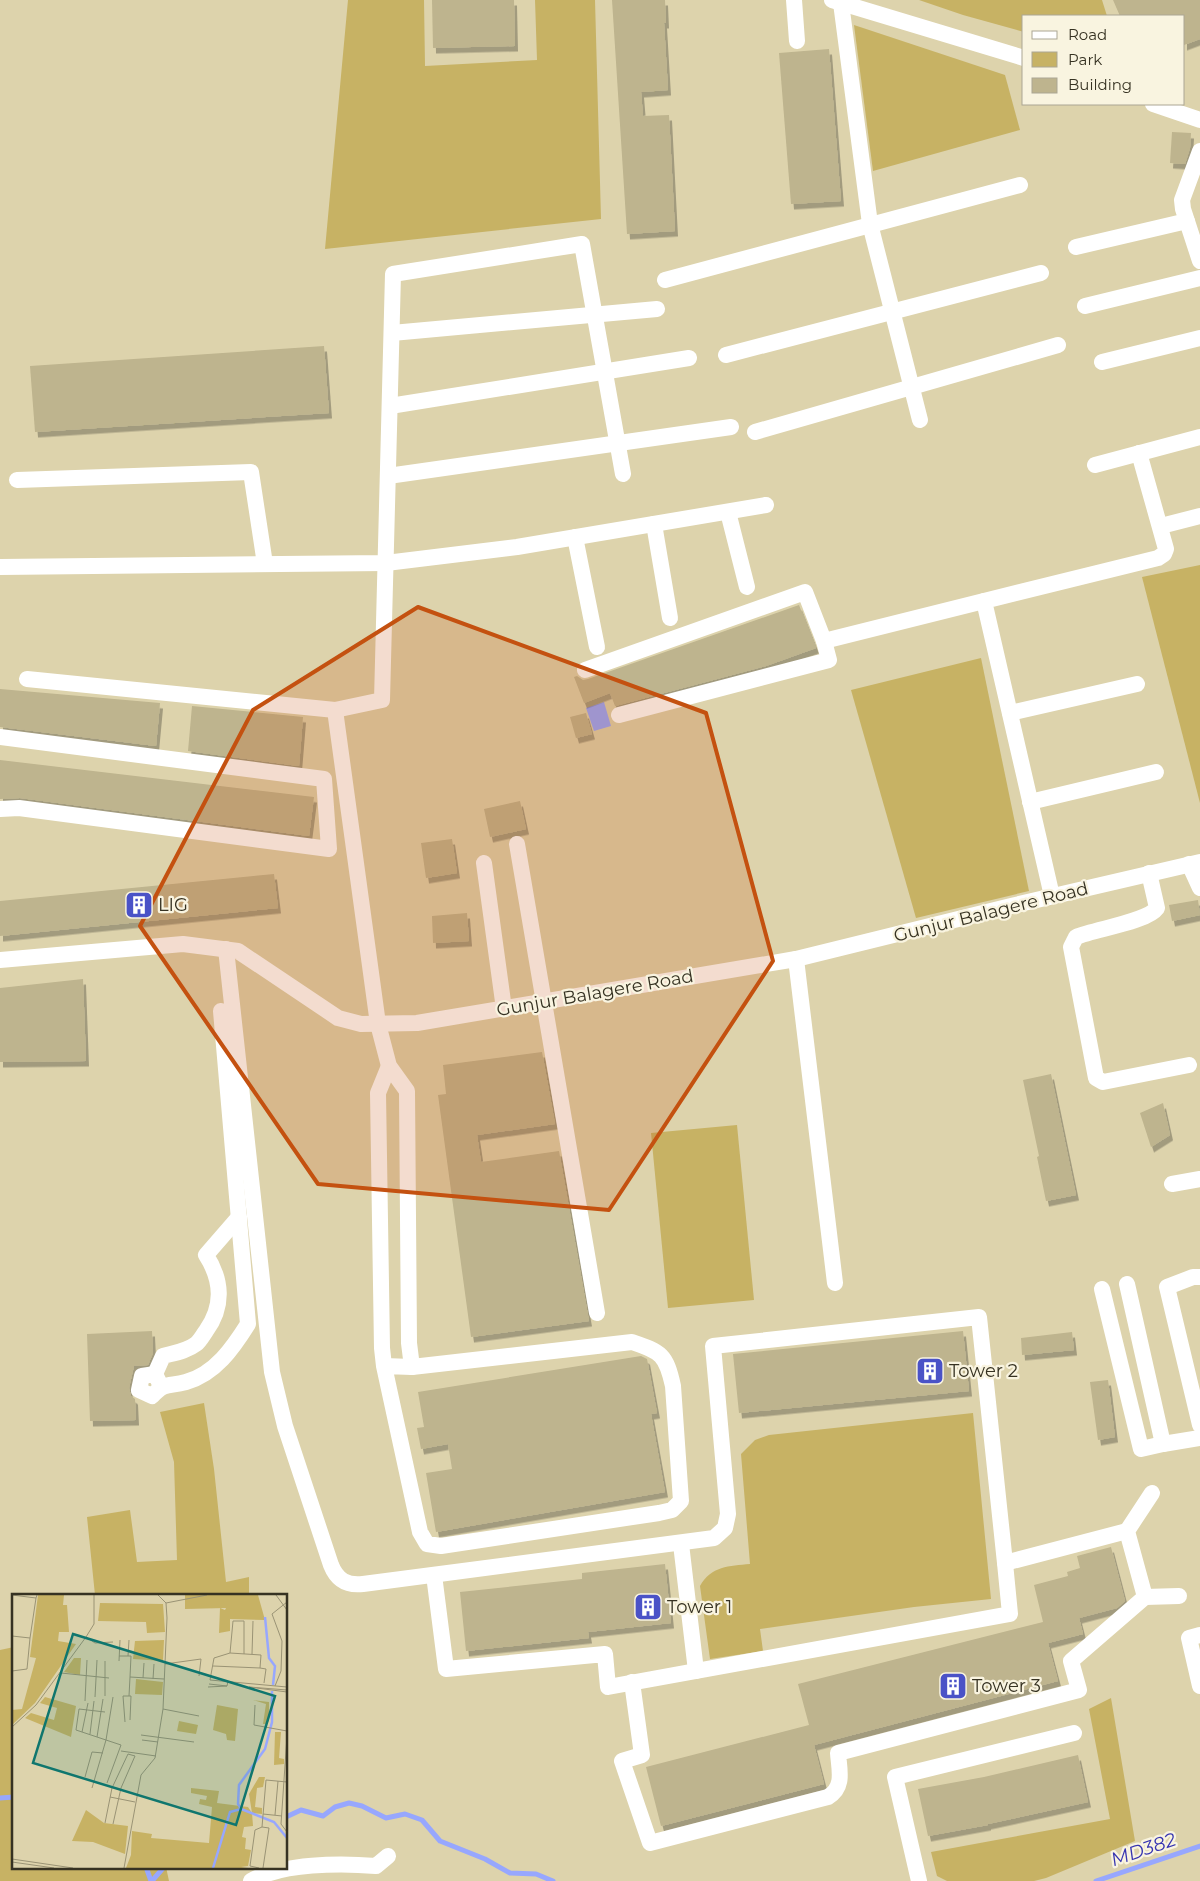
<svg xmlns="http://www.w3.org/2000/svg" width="1200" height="1881" font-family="Montserrat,sans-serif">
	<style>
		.green { fill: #c7b264 }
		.water { fill: #97a7fe }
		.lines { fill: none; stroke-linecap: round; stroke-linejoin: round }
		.stream { stroke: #97a7fe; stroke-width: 5 }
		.building { fill: #beb48e; filter: url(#shadow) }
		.minor { stroke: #fff; stroke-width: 16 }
		.marked { fill: #c45110; fill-opacity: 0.2; stroke: #c45110; stroke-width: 4; stroke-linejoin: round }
		.labels { text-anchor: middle; stroke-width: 4.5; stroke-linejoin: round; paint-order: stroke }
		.poi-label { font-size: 18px; fill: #363222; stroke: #f9f4e0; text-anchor: start }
		.street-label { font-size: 18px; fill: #363222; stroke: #f9f4e0 }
		.water-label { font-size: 19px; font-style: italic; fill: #3735b1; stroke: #f9f4e0 }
		.inset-river { fill: none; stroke: #97a7fe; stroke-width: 2.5 }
		.inset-road { fill: none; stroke: #9a9375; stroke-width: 1 }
		.view { fill: #0f766e; fill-opacity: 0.15; stroke: #0f766e; stroke-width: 2.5 }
		.inset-edge { fill: none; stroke: #363222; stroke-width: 2.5 }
	</style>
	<defs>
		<filter id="shadow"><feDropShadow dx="3" dy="5.5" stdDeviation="0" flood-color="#0004"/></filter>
	</defs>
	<rect width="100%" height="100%" fill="#ddd3ac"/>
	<g class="green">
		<polygon points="348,0 424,0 425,66 537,60 535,0 595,0 601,219 325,249"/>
		<polygon points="919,0 1102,0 1107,16 1024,16 1024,32 963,15"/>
		<polygon points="854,25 1005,75 1020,130 873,171"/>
		<polygon points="1200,565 1200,803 1142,577"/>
		<polygon points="981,658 1029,891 916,918 851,690"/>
		<polygon points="737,1125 754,1300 668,1308 651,1133"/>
		<polygon points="204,1403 214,1469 226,1582 249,1577 249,1595 95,1595 87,1517 130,1510 137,1562 177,1560 174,1462 160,1412"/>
		<path d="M973 1413 991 1599 914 1607 760 1629 763 1651 710 1659 700 1586C711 1566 729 1566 750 1564L741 1454 755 1440 769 1435Z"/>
		<polygon points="14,1647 14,1867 166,1867 169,1881 0,1881 0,1650"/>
		<polygon points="1111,1698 1135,1841 1046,1878 1034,1881 947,1881 937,1876 931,1852 1110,1819 1089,1709"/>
	</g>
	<polygon class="water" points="604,702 611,726 594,731 586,708"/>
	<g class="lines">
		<g class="stream">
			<polyline points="0,1798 14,1797"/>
			<polyline points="286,1817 301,1810 323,1816 335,1807 349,1803 362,1806 386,1818 405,1814 422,1820 440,1841 485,1859 510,1873 536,1874 553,1881"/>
			<polyline points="146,1867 151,1881"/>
			<polyline points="152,1881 164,1867"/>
			<polyline points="1096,1881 1200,1846"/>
		</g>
	</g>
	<g class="building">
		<polygon points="432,0 514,0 515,46 433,48"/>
		<polygon points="612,0 665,0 666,23 664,23 668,90 641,92 643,116 669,115 675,231 627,234"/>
		<polygon points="1113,0 1200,0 1200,39 1184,45 1184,16 1120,16"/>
		<polygon points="829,49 841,201 791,204 779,53"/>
		<polygon points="1172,132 1191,133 1190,148 1185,164 1170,163"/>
		<polygon points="324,346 329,413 35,432 30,366"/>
		<polygon points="799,605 816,648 766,666 615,706 610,693 584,703 574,677 577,676 583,680 588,679"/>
		<polygon points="0,689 160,703 156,746 0,727"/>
		<polygon points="192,706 303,717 299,766 188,751"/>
		<polygon points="586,713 592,734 576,738 570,717"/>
		<polygon points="0,760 314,797 309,836 20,798 0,799"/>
		<polygon points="520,801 526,829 490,837 484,809"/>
		<polygon points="452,839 457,873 426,878 421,843"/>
		<polygon points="274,874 278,908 0,936 0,901"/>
		<polygon points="1198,900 1200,915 1172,921 1169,905"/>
		<polygon points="467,913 469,941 433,943 432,916"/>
		<polygon points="83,979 86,1061 0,1062 0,988"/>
		<polygon points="542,1052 555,1124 477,1135 481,1162 559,1151 589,1321 471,1337 438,1095 446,1094 443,1065"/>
		<polygon points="1051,1074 1076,1195 1046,1201 1037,1157 1039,1156 1023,1080"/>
		<polygon points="1163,1103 1170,1135 1151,1147 1140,1113"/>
		<polygon points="152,1331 153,1353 148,1365 134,1366 129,1388 131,1396 135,1399 136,1420 90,1421 87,1334"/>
		<polygon points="963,1331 969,1391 739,1413 733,1354"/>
		<polygon points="1072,1332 1074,1350 1022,1355 1021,1338"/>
		<polygon points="641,1356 647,1359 657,1413 651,1414 665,1492 436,1532 426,1473 452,1469 448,1444 421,1449 417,1428 424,1427 418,1392"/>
		<polygon points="1108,1380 1115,1437 1098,1440 1090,1382"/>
		<polygon points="1111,1547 1125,1601 1117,1608 1079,1618 1083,1634 1048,1643 1058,1681 814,1745 824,1784 661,1826 646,1767 809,1725 798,1684 1043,1622 1034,1585 1068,1576 1067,1572 1080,1568 1077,1556"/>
		<polygon points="665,1564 671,1623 588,1632 589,1638 466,1651 460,1592 582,1579 582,1573"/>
		<polygon points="1078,1755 1088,1802 988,1824 988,1825 928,1836 918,1789 984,1777"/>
	</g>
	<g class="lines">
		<g class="minor">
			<polyline points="794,0 797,41"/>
			<polyline points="832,0 1024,58"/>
			<polyline points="841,3 870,224 920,420"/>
			<polyline points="1153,104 1200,120"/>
			<polyline points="1200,151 1182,200 1183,209 1200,261"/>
			<polyline points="1076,247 1187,221"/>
			<polyline points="665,280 1020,185"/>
			<polyline points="1085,306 1200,278"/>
			<polyline points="392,333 657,309"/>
			<polyline points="726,355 1041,273"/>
			<polyline points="1102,362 1200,338"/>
			<polyline points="390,406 689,358"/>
			<polyline points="755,432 1058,345"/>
			<polyline points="1095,465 1200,437"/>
			<polyline points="388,476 731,427"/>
			<polyline points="17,480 251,472 265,564"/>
			<polyline points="728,512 747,587"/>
			<polyline points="654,524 670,618"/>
			<polyline points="1161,526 1200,516"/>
			<polyline points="575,537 597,647"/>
			<polyline points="0,567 386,563 517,547 766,505"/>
			<polyline points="824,641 984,601"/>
			<polyline points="585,670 805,592 824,641 829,660 619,715"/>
			<polyline points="27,679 335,710 382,700 393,274 582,244 623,474"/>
			<polyline points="335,710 378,1024 389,1066 407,1091 409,1343 412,1367"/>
			<polyline points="1010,713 1137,684"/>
			<polyline points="0,737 324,779 329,849 19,808 0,809"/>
			<polyline points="1030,802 1156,772"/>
			<polyline points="517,844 597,1313"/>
			<polyline points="484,863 504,1009"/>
			<polyline points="1189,864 1200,888"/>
			<path d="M1149 873 1157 908C1147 922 1095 929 1076 937L1071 947 1096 1078 1103 1082 1189 1065"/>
			<polyline points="1052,896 984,601 1158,558 1164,554 1166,549 1139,453"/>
			<path d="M226 949 272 1372 285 1426 331 1565C337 1580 347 1586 363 1584L714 1538 725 1528 728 1514 713 1346 979 1317 1005 1563 1127 1531"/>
			<polyline points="796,959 835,1283"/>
			<polyline points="0,960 183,944 238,951 338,1018 361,1024 417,1023 796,959 1011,906 1200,862"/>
			<polyline points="1172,1184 1200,1179"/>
			<polyline points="1200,1277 1193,1277 1167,1287 1200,1425"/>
			<polyline points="1127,1284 1163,1444 1200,1438"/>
			<polyline points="1102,1289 1141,1449 1163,1444"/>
			<path d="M384 1366 412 1367 632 1342C661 1352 666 1354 673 1386L681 1501 672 1510 659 1513 441 1546 427 1544 420 1532 384 1366 382 1348 378 1093 389 1066"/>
			<path d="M155 1374 163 1356C174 1353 187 1351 196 1344 200 1341 203 1335 206 1331 224 1306 222 1280 206 1255L239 1217"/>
			<path d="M161 1386 155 1374 142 1376 139 1390 152 1396C166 1381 169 1387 186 1382 215 1374 233 1348 248 1324L221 1011"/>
			<polyline points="681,1544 696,1671"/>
			<polyline points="434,1575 446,1669 605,1654 608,1687 1010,1614 1005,1563"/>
			<polyline points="1145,1597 1179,1596"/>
			<polyline points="1200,1635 1189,1638 1200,1686"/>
			<path d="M632 1682 642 1755 622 1761 650 1843 828 1797C845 1787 839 1769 838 1753L1079 1690 1071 1661 1145 1597 1127 1531 1152 1493"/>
			<path d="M251 1881C282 1863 341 1863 376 1866L388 1856"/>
			<polyline points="919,1881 895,1777 1074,1733"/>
		</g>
	</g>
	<path class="marked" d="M418 607 706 713 773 961 609 1210 318 1184 140 926 253 710Z"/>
	<defs>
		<symbol id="building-square" viewBox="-11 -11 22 22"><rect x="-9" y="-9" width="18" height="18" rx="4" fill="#4a52c7" stroke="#f9f4e0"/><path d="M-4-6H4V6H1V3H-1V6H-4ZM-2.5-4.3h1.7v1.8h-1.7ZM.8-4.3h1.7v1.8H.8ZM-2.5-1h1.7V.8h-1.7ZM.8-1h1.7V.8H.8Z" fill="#fff"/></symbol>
	</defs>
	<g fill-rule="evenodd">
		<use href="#building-square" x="123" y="889" width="32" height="32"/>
		<use href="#building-square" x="914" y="1355" width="32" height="32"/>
		<use href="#building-square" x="632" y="1591" width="32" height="32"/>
		<use href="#building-square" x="937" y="1670" width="32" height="32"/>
	</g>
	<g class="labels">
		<g class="poi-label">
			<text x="158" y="911">LIG</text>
			<text x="949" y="1377">Tower 2</text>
			<text x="667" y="1613">Tower 1</text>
			<text x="972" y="1692">Tower 3</text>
		</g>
		<g class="street-label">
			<text transform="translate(991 912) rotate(-14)" y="6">Gunjur Balagere Road</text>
			<text transform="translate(595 993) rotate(-10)" y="6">Gunjur Balagere Road</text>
		</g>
		<g class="water-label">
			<text transform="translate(1143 1849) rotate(-19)" y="7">MD382</text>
		</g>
	</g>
	<g transform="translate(12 1594)">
		<rect width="275" height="275" fill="#ddd3ac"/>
		<path d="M26 1H52L51 11H55L57 38H47L46 47 64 50 23 109 0 131V116L10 115 24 64 18 63ZM173 1H246L253 26 218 25V37L207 39 208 14 213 16 214 14 173 15ZM88 9 151 10 153 38 135 39 134 28 86 27ZM152 46 151 67 121 65 123 47ZM62 64H69L68 81 52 78ZM124 85 151 88 150 101 123 100ZM33 103 64 112 59 143 13 124 19 119 42 126 45 114 28 109ZM241 106 257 108V127L254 130H251L254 110ZM205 111 226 115 223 147 215 146 214 140 201 136ZM167 127 186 131 184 140 165 137ZM263 138H269L267 164 272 165V170L262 171ZM247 183H253L251 193 245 194 243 213 250 214V220L240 219 241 232 232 233 230 243 234 244 233 255 239 256 236 272 229 273 236 274H114L119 261 120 237 140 240 139 244 197 249 200 213 187 210 188 205 194 206 195 202 179 199V194L207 197 205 209 236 213 240 219 237 200ZM74 216 92 229 116 232 113 260 81 248 60 247Z" fill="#c7b264"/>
		<path class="inset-river" d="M253 23 257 64 263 72 261 91M260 97V128L253 155 227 191 226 210 229 215 262 228 275 244M201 274 218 218 229 215"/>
		<path class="inset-road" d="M0 1 24 4 25 1M264 1 275 16M154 9 195 1M0 42 18 44 24 4M74 43 83 49 101 48M218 59 221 27H232V60M240 60 241 27M107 62H119L118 83 152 85M116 62 117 46M107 67 108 46M153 70 189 65 187 82M201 72 248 74M0 77 15 75 18 44M49 79 97 84M131 84 132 69M141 85 142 70M252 89 254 75 248 74 249 61 218 59 202 64 198 86 275 93M197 90 215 92 216 87M263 92 269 77 270 47 260 20 275 8M196 93 215 92M275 96 237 93 275 98M93 102V67M117 102 118 83M83 103 85 66M73 107 75 66M243 111 242 131 275 137M151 115 187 122M93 118 67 115 64 136 109 151 95 189M113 128 111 102H119L118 126M0 133 24 111 74 43 82 30V1M70 138 76 109M78 140 82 107M129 141 182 148M275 142 269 230 275 238M85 143 91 105M130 146 146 148M109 157 144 162M73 183 80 158 91 159M80 194 94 146 101 103M98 203 123 208M251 220 270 222M263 221 266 187M93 229 100 194 116 160 123 162 109 194 101 230M250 233 254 186 275 188M0 265 61 274M0 268 42 274M112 274 129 181 143 164 151 115 155 24 154 9 146 1M247 274 238 272 243 236 250 233 257 234 251 274"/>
		<path class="view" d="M61 40 263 102 224 231 21 169Z"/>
		<rect width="275" height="275" class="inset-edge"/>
	</g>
	<rect x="1022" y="15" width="162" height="90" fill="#f9f4e0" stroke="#aba694"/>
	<rect x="1032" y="31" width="25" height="8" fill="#ffffff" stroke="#aba694"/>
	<text x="1068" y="40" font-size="15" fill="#363222">Road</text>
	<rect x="1032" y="52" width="25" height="15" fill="#c7b264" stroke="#aba694"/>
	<text x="1068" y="65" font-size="15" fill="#363222">Park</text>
	<rect x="1032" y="78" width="25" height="15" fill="#beb48e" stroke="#aba694"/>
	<text x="1068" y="90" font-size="15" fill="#363222">Building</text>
</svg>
